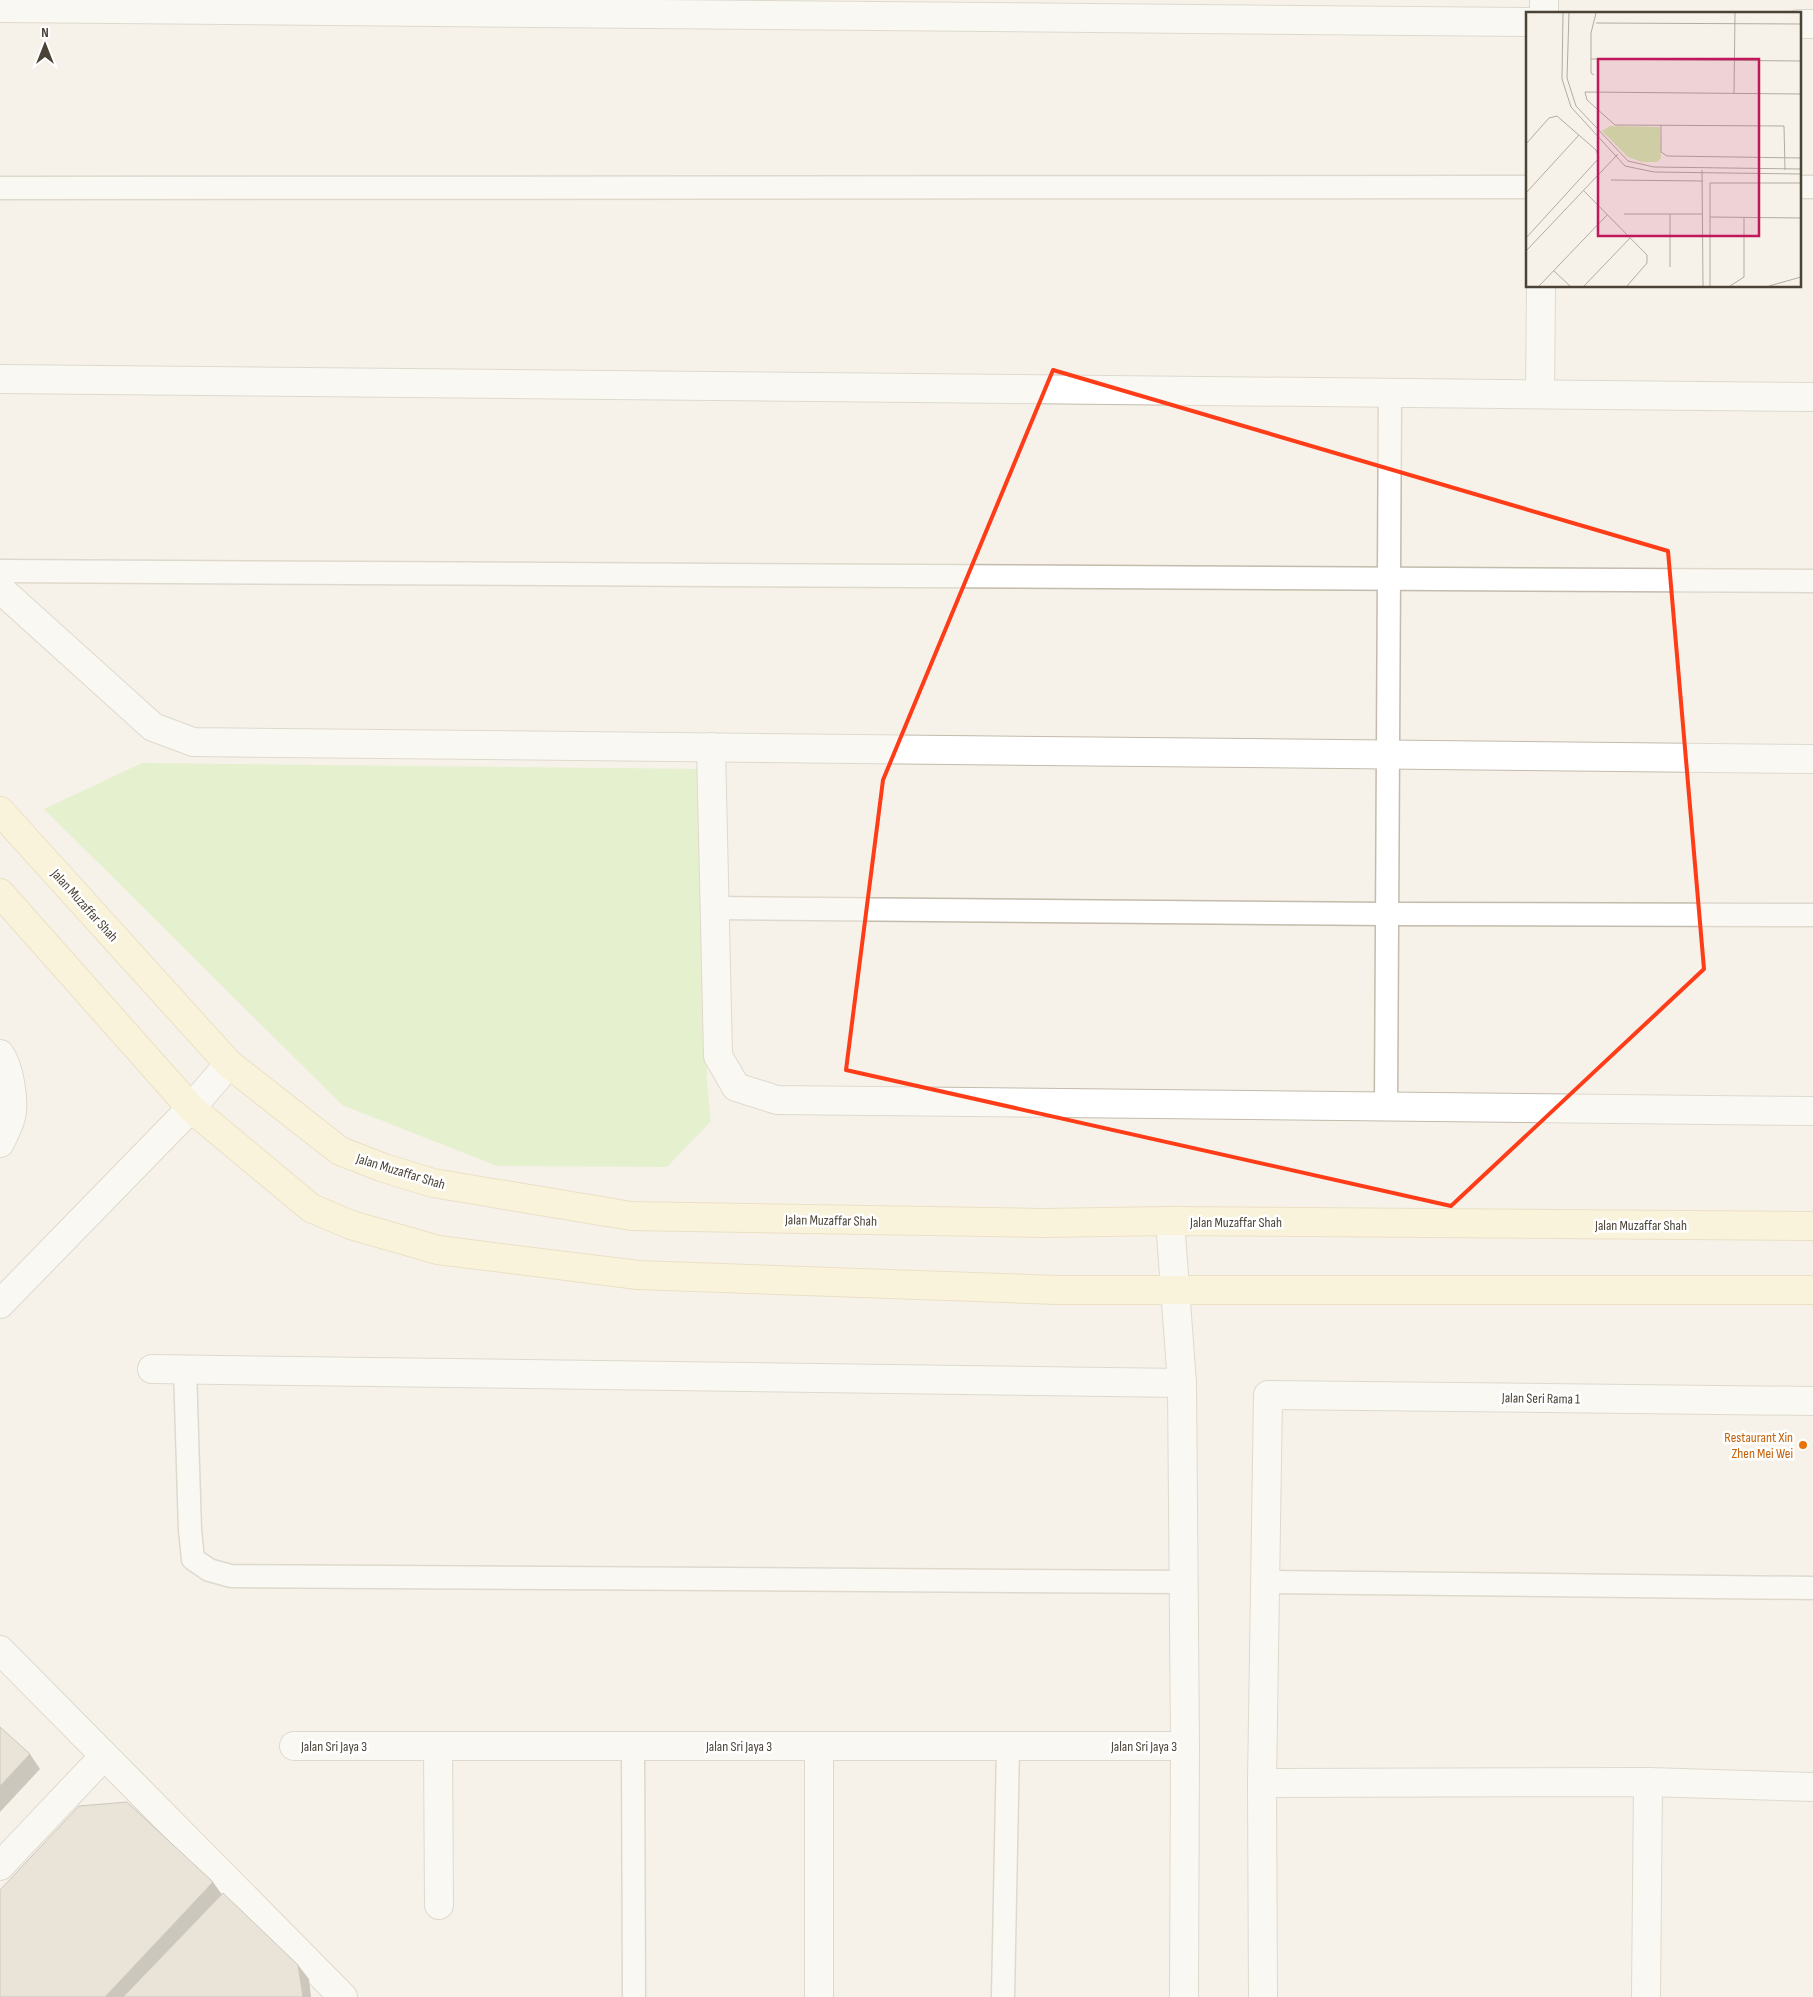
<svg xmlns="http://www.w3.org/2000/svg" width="1813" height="1997" font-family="'Sofia Sans Condensed',sans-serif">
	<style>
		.green { fill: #d1edb0 }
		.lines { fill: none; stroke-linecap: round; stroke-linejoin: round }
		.service-casing { stroke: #c3bbab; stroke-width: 25 }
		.minor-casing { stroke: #c3bbab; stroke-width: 30 }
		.secondary-casing { stroke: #ddca98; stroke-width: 30 }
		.service { stroke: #fff; stroke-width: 22 }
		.minor { stroke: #fff; stroke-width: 28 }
		.secondary { stroke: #fff3cb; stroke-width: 28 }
		.shaded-wall { fill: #9a9287 }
		.building { fill: #dcd1c1; stroke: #9a9287 }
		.marked { fill: none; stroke: #ff3c18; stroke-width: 4; stroke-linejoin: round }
		.food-dot { fill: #e8710a; stroke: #fff; stroke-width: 2 }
		.labels { text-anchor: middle; stroke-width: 5; stroke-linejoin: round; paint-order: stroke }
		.street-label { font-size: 14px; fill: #4b4337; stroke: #fff }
		.food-label { font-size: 14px; fill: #c56008; stroke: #fff; text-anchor: end }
		.inset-road { fill: none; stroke: #b2aca2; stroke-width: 1 }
		.view { fill: #c2185b; fill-opacity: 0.15; stroke: #c2185b; stroke-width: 2.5 }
		.inset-edge { fill: none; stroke: #4b4337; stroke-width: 2.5 }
	</style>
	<rect width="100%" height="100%" fill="#f6f2ea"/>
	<polygon class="green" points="142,763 703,769 707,1082 711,1121 667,1167 497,1166 342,1105 44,809"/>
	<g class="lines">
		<defs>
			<g id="service">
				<polyline points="1799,187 1813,187"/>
				<polyline points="0,188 1527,187"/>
				<polyline points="0,571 1813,581"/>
				<polyline points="715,908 1387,914 1813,915"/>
				<polyline points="1386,1106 1390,393"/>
				<polyline points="185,1369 190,1530 193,1559 209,1570 231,1576 1183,1582"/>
				<polyline points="1265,1582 1813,1588"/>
				<polyline points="633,1746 634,1997"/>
				<polyline points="1003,1997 1008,1746"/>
			</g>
			<g id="minor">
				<polyline points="0,8 1527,22"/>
				<polyline points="1544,14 1544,0"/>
				<polyline points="1799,24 1813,24"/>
				<polyline points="0,379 1813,397"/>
				<polyline points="1540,394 1541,286"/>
				<polyline points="0,589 153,727 193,742 1813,759"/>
				<polyline points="711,747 718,1056 736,1087 777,1100 1813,1111"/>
				<path d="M0 1054C9 1067 15 1101 11 1117 9 1125 4 1134 0 1143"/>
				<polyline points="1170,1221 1182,1383 1185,1746 1184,1997"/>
				<polyline points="0,1304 191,1108 229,1064"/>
				<polyline points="152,1369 1182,1383"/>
				<polyline points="0,1650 343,1997"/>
				<polyline points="294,1746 1185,1746"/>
				<polyline points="438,1746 439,1905"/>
				<polyline points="819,1746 819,1997"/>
				<polyline points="1262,1783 1648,1782 1813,1787"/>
				<polyline points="0,1866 104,1756"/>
				<polyline points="1263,1997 1262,1783 1268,1395 1813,1401"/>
				<polyline points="1646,1997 1648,1782"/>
			</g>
			<g id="secondary">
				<polyline points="0,811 229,1064 340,1151 384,1168 433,1183 631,1216 1043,1223 1170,1221 1813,1226"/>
				<polyline points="0,893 191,1108 311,1208 351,1225 438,1250 638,1275 1057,1290 1813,1290"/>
			</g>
		</defs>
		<use href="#service" class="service-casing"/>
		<use href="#minor" class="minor-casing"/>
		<use href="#secondary" class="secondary-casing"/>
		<use href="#service" class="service"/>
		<use href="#minor" class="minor"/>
		<use href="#secondary" class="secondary"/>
	</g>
	<g class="shaded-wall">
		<polygon points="30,1754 40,1769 0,1812 0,1786"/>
		<polygon points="213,1882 223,1896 129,1997 105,1997"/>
		<polygon points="298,1965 309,1979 311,1997 303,1997"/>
	</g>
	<g class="building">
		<polygon points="0,1727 30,1754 0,1786"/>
		<polygon points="127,1802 213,1882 105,1997 0,1997 0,1890 79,1806"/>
		<polygon points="223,1893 298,1965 303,1997 123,1997"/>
	</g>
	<path d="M0 0H1813V1997H0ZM1053 370 1668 551 1704 969 1451 1206 846 1070 883 780Z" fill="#f6f2ea" fill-opacity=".55" fill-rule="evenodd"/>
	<path class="marked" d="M1053 370 1668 551 1704 969 1451 1206 846 1070 883 780Z"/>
	<circle class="food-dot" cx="1803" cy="1445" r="5"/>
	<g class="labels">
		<g class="street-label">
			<text transform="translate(85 905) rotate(48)" y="5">Jalan Muzaffar Shah</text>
			<text transform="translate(401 1171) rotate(17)" y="5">Jalan Muzaffar Shah</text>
			<text transform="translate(831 1220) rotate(1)" y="5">Jalan Muzaffar Shah</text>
			<text x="1236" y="1227">Jalan Muzaffar Shah</text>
			<text x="1641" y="1230">Jalan Muzaffar Shah</text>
			<text transform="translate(1541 1398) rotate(1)" y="5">Jalan Seri Rama 1</text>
			<text x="334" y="1751">Jalan Sri Jaya 3</text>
			<text x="739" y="1751">Jalan Sri Jaya 3</text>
			<text x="1144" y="1751">Jalan Sri Jaya 3</text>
		</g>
		<g class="food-label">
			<text x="1793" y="1442">Restaurant Xin<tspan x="1793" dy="16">Zhen Mei Wei</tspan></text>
		</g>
	</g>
	<g transform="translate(1526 12)">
		<rect width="275" height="275" fill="#f6f2ea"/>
		<path d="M84 114 134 115 135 146 131 150H116L102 145 76 119Z" fill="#d1edb0"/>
		<path class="inset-road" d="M37 1 36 67 45 95 99 154 128 160 275 162M43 1 41 66 50 94 102 149 128 155 275 157M70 11 275 12M65 47 275 49M68 63 65 61V21L70 1M208 82 209 1M135 113V140L141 144 275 146M0 132 23 106 31 104 70 138 73 146 0 226M176 158 177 274M259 158 258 114 89 113 61 88 59 80 275 82M85 168 177 169M57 178 121 243V251L101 274M0 181 53 123M98 202H177M144 202V255M184 205 275 206M0 239 92 142M28 259 44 274M13 274 81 203M58 274 104 226M184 274V171H275M204 274 218 265V205M243 274 275 265"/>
		<path class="view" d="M72 47H233V224H72Z"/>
		<rect width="275" height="275" class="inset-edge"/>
	</g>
	<g transform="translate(45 45)" stroke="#ffffff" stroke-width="4" paint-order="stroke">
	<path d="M0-4L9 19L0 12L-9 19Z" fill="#4b4337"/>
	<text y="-8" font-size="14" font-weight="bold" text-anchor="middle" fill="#4b4337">N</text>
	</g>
</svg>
